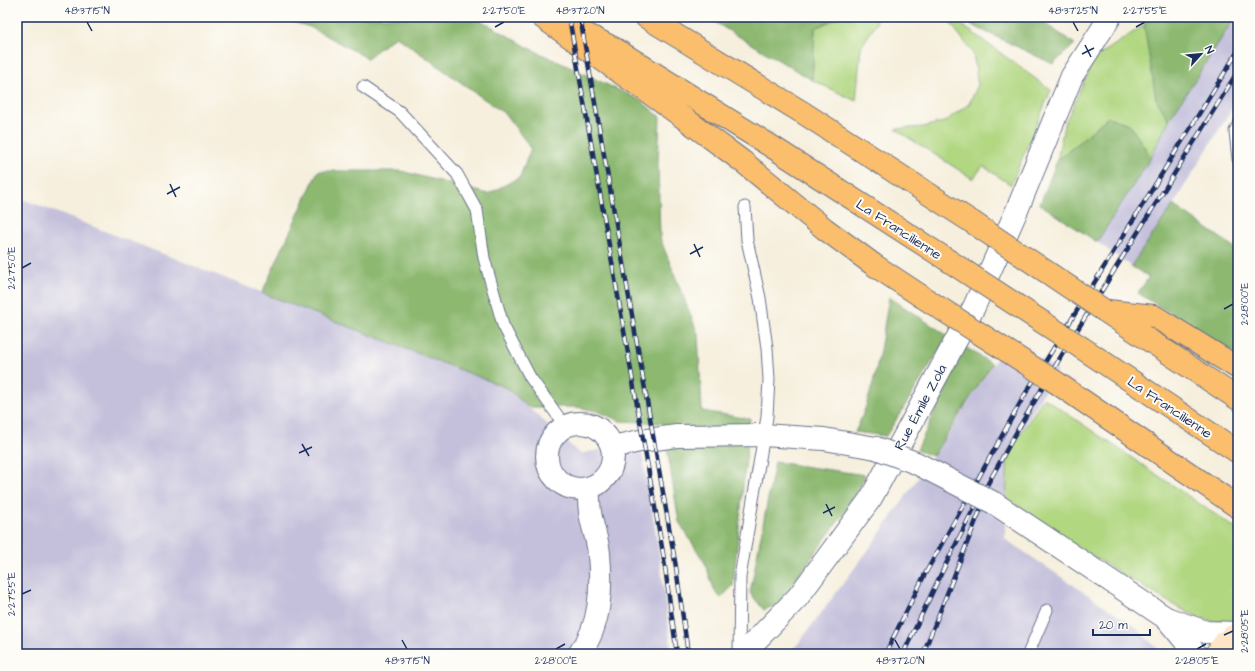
<svg xmlns="http://www.w3.org/2000/svg" width="1255" height="671" font-family="'Architects Daughter',sans-serif">
	<style>
		.industrial { fill: #c4c0db }
		.green { fill: #b1d781; stroke: #668370 }
		.forest { fill: #8cb86f; stroke: #547466 }
		.lines { fill: none; stroke-linecap: round; stroke-linejoin: round }
		.service-casing { stroke: #68728a; stroke-width: 13 }
		.minor-casing { stroke: #68728a; stroke-width: 24 }
		.tertiary-casing { stroke: #68728a; stroke-width: 24 }
		.secondary-casing { stroke: #68728a; stroke-width: 24 }
		.trunk-casing { stroke: #68728a; stroke-width: 24 }
		.service { stroke: #fff; stroke-width: 11 }
		.minor { stroke: #fff; stroke-width: 22 }
		.tertiary { stroke: #fff; stroke-width: 22 }
		.secondary { stroke: #fde5c5; stroke-width: 22 }
		.trunk { stroke: #fabe6d; stroke-width: 22 }
		.rail-casing { stroke: #1b2f5e; stroke-width: 4.5 }
		.rail { stroke: #fdfcf7; stroke-width: 3; stroke-dasharray: 9; stroke-linecap: butt }
		.tertiary-bridge-casing { stroke: #68728a; stroke-width: 24; stroke-linecap: butt }
		.trunk-bridge-casing { stroke: #68728a; stroke-width: 24; stroke-linecap: butt }
		.tertiary-bridge { stroke: #fff; stroke-width: 22 }
		.trunk-bridge { stroke: #fabe6d; stroke-width: 22 }
		.ticks { fill: none; stroke: #1b2f5e; stroke-width: 1.5 }
		.labels { text-anchor: middle; stroke-width: 4; stroke-linejoin: round; paint-order: stroke }
		.street-label { font-size: 14px; fill: #1b2f5e; stroke: #fdfcf7 }
		.neatline { fill: none; stroke: #1b2f5e; stroke-width: 1.5 }
		.ticks-label { font-size: 10px; text-anchor: middle; fill: #1b2f5e }
	</style>
	<rect width="100%" height="100%" fill="#fdfcf7"/>
	<filter id="ink" filterUnits="userSpaceOnUse"><feTurbulence type="fractalNoise" baseFrequency=".025" numOctaves="2"/><feDisplacementMap in="SourceGraphic" scale="8" xChannelSelector="R" yChannelSelector="G"/><feConvolveMatrix kernelMatrix="1 2 1 2 8 2 1 2 1" color-interpolation-filters="sRGB"/></filter>
	<filter id="wash" filterUnits="userSpaceOnUse"><feTurbulence type="fractalNoise" baseFrequency=".012" numOctaves="4" result="noise"/><feDisplacementMap in="SourceGraphic" scale="16" xChannelSelector="R" yChannelSelector="G"/><feGaussianBlur stdDeviation="0.9" result="paint"/><feColorMatrix in="noise" values="0 0 0 0 0 0 0 0 0 0 0 0 0 0 0 0 0 1.4 0 .05"/><feComposite in="paint" operator="in"/></filter>
	<g filter="url(#wash)">
		<rect width="100%" height="100%" fill="#f6efdd"/>
		<g class="industrial">
			<polygon points="1235,17 1238,17 1238,99 1173,205 1131,266 1097,242 1151,157 1169,120"/>
			<polygon points="17,197 507,388 580,454 640,441 659,554 672,654 17,654"/>
			<polygon points="1009,339 1057,370 1008,452 1005,539 1134,626 1163,654 786,654 797,645 869,549 943,442"/>
		</g>
		<g class="green">
			<polygon points="840,17 877,17 876,24 861,47 856,101 812,80 815,28"/>
			<polygon points="946,17 951,17 1051,90 1011,185 983,166 973,179 895,129 923,127 944,122 969,104 978,85 973,53"/>
			<polygon points="1148,17 1235,17 1169,120 1151,157 1129,124 1108,117 1057,161 1064,125 1095,58 1144,25"/>
			<polygon points="1044,398 1238,530 1238,620 1216,622 1200,618 1177,607 1006,504 1008,452"/>
		</g>
		<g class="forest">
			<polygon points="278,17 475,17 531,49 640,100 660,117 658,163 660,238 698,334 702,411 750,419 733,586 721,598 714,589 705,563 679,522 663,423 620,421 597,411 577,407 528,407 507,388 262,293 318,171 401,171 488,194 520,177 531,148 505,114 396,36 367,58 310,27"/>
			<polygon points="706,17 840,17 815,28 812,80"/>
			<polygon points="955,17 1035,17 1075,44 1053,64"/>
			<polygon points="1148,17 1235,17 1169,120 1156,99 1144,25"/>
			<polygon points="1108,117 1129,124 1151,157 1097,242 1040,204 1057,161"/>
			<polygon points="1173,205 1238,250 1238,355 1138,293 1149,277 1131,266"/>
			<path d="M889 297 948 336 886 436 855 432C876 390 881 343 889 297Z"/>
			<polygon points="965,347 992,364 933,456 917,450"/>
			<polygon points="775,462 865,475 855,498 778,604 764,610 750,593"/>
		</g>
	</g>
	<g filter="url(#ink)">
		<g class="lines">
			<defs>
				<g id="service">
					<polyline points="363,87 400,112 457,174 477,210 484,258 503,325 530,377 565,426"/>
					<polyline points="1238,125 1235,131 1238,159"/>
					<polyline points="739,654 740,577 767,417 769,379 767,348 760,298 747,240 745,207"/>
					<polyline points="1028,654 1047,610"/>
				</g>
				<polyline id="minor" points="743,654 798,597 871,498 974,307 1017,210 1072,76 1110,17"/>
				<g id="tertiary">
					<circle cx="580" cy="456" r="33"/>
					<polyline points="612,447 640,441 677,436 763,435 824,439 876,448"/>
					<polyline points="994,503 1166,618 1206,632 1238,633"/>
					<polyline points="1166,618 1196,654"/>
					<path d="M579 654C601 626 602 588 599 554 598 540 592 527 590 512 589 504 589 496 588 488"/>
				</g>
				<polyline id="secondary" points="1216,654 1226,641 1238,633"/>
				<g id="trunk">
					<polyline points="542,17 673,110 742,161 825,229 874,265 921,296"/>
					<polyline points="646,17 805,114 972,222"/>
					<polyline points="580,31 615,49 774,148 946,259"/>
					<polyline points="1105,311 1238,399"/>
					<polyline points="1108,311 1154,316 1238,368"/>
					<polyline points="1082,348 1238,452"/>
					<polyline points="1054,381 1238,507"/>
				</g>
			</defs>
			<use href="#service" class="service-casing"/>
			<use href="#minor" class="minor-casing"/>
			<use href="#tertiary" class="tertiary-casing"/>
			<use href="#secondary" class="secondary-casing"/>
			<use href="#trunk" class="trunk-casing"/>
			<use href="#service" class="service"/>
			<use href="#minor" class="minor"/>
			<use href="#tertiary" class="tertiary"/>
			<use href="#secondary" class="secondary"/>
			<use href="#trunk" class="trunk"/>
			<defs>
				<g id="rail">
					<polyline points="569,17 663,553 677,654"/>
					<polyline points="580,17 676,567 688,654"/>
					<polyline points="885,654 925,574 1024,396 1238,51"/>
					<polyline points="903,654 941,574 970,516 1017,431 1063,353 1238,71"/>
					<polyline points="923,654 985,498"/>
				</g>
			</defs>
			<use href="#rail" class="rail-casing"/>
			<use href="#rail" class="rail"/>
			<defs>
				<polyline id="tertiary-bridge" points="876,448 916,463 994,503"/>
				<g id="trunk-bridge">
					<polyline points="972,222 1105,311"/>
					<polyline points="946,259 1082,348"/>
					<polyline points="921,296 1054,381"/>
				</g>
			</defs>
			<use href="#tertiary-bridge" class="tertiary-bridge-casing"/>
			<use href="#trunk-bridge" class="trunk-bridge-casing"/>
			<use href="#tertiary-bridge" class="tertiary-bridge"/>
			<use href="#trunk-bridge" class="trunk-bridge"/>
		</g>
	</g>
	<path class="ticks" d="M87 22 92 31M580 22 585 31M1073 22 1078 31M495 27 504 22M1136 27 1145 22M1085 45 1091 57M1082 54 1094 48M170 184 176 197M167 194 180 187M694 244 700 257M690 254 703 247M22 268 31 263M1224 309 1233 304M302 444 309 456M299 453 312 447M826 504 832 516M823 513 835 507M22 594 31 590M1224 635 1233 631M402 640 407 649M895 640 900 649M556 649 565 644M1197 649 1206 644"/>
	<g class="labels">
		<g class="street-label">
			<text transform="translate(899 229) rotate(33)" y="5">La Francilienne</text>
			<text transform="translate(920 407) rotate(-62)" y="5">Rue Émile Zola</text>
			<text transform="translate(1170 407) rotate(34)" y="5">La Francilienne</text>
		</g>
	</g>
	<rect width="1255" height="671" fill="none" stroke="#fdfcf7" stroke-width="44"/>
	<g transform="translate(1201 54) rotate(63)" stroke="#fdfcf7" stroke-width="3" paint-order="stroke">
	<path d="M0-3L7 15L0 10L-7 15Z" fill="#1b2f5e"/>
	<text y="-6" font-size="11" font-weight="bold" text-anchor="middle" fill="#1b2f5e">N</text>
	</g>
	<path d="M1093 629v6h57v-6" fill="none" stroke="#1b2f5e" stroke-width="2"/>
	<text x="1099" y="629" font-size="12" fill="#1b2f5e" stroke="#fdfcf7" stroke-width="3" paint-order="stroke">20 m</text>
	<rect x="22" y="22" width="1211" height="627" class="neatline"/>
	<g class="ticks-label">
		<text x="87" y="14">48°37'15"N</text>
		<text x="504" y="14">2°27'50"E</text>
		<text x="580" y="14">48°37'20"N</text>
		<text x="1073" y="14">48°37'25"N</text>
		<text x="1145" y="14">2°27'55"E</text>
		<text transform="translate(11 268) rotate(-90)" y="4">2°27'50"E</text>
		<text transform="translate(1244 304) rotate(-90)" y="4">2°28'00"E</text>
		<text transform="translate(11 594) rotate(-90)" y="4">2°27'55"E</text>
		<text transform="translate(1244 631) rotate(-90)" y="4">2°28'05"E</text>
		<text x="407" y="664">48°37'15"N</text>
		<text x="556" y="664">2°28'00"E</text>
		<text x="900" y="664">48°37'20"N</text>
		<text x="1197" y="664">2°28'05"E</text>
	</g>
</svg>
